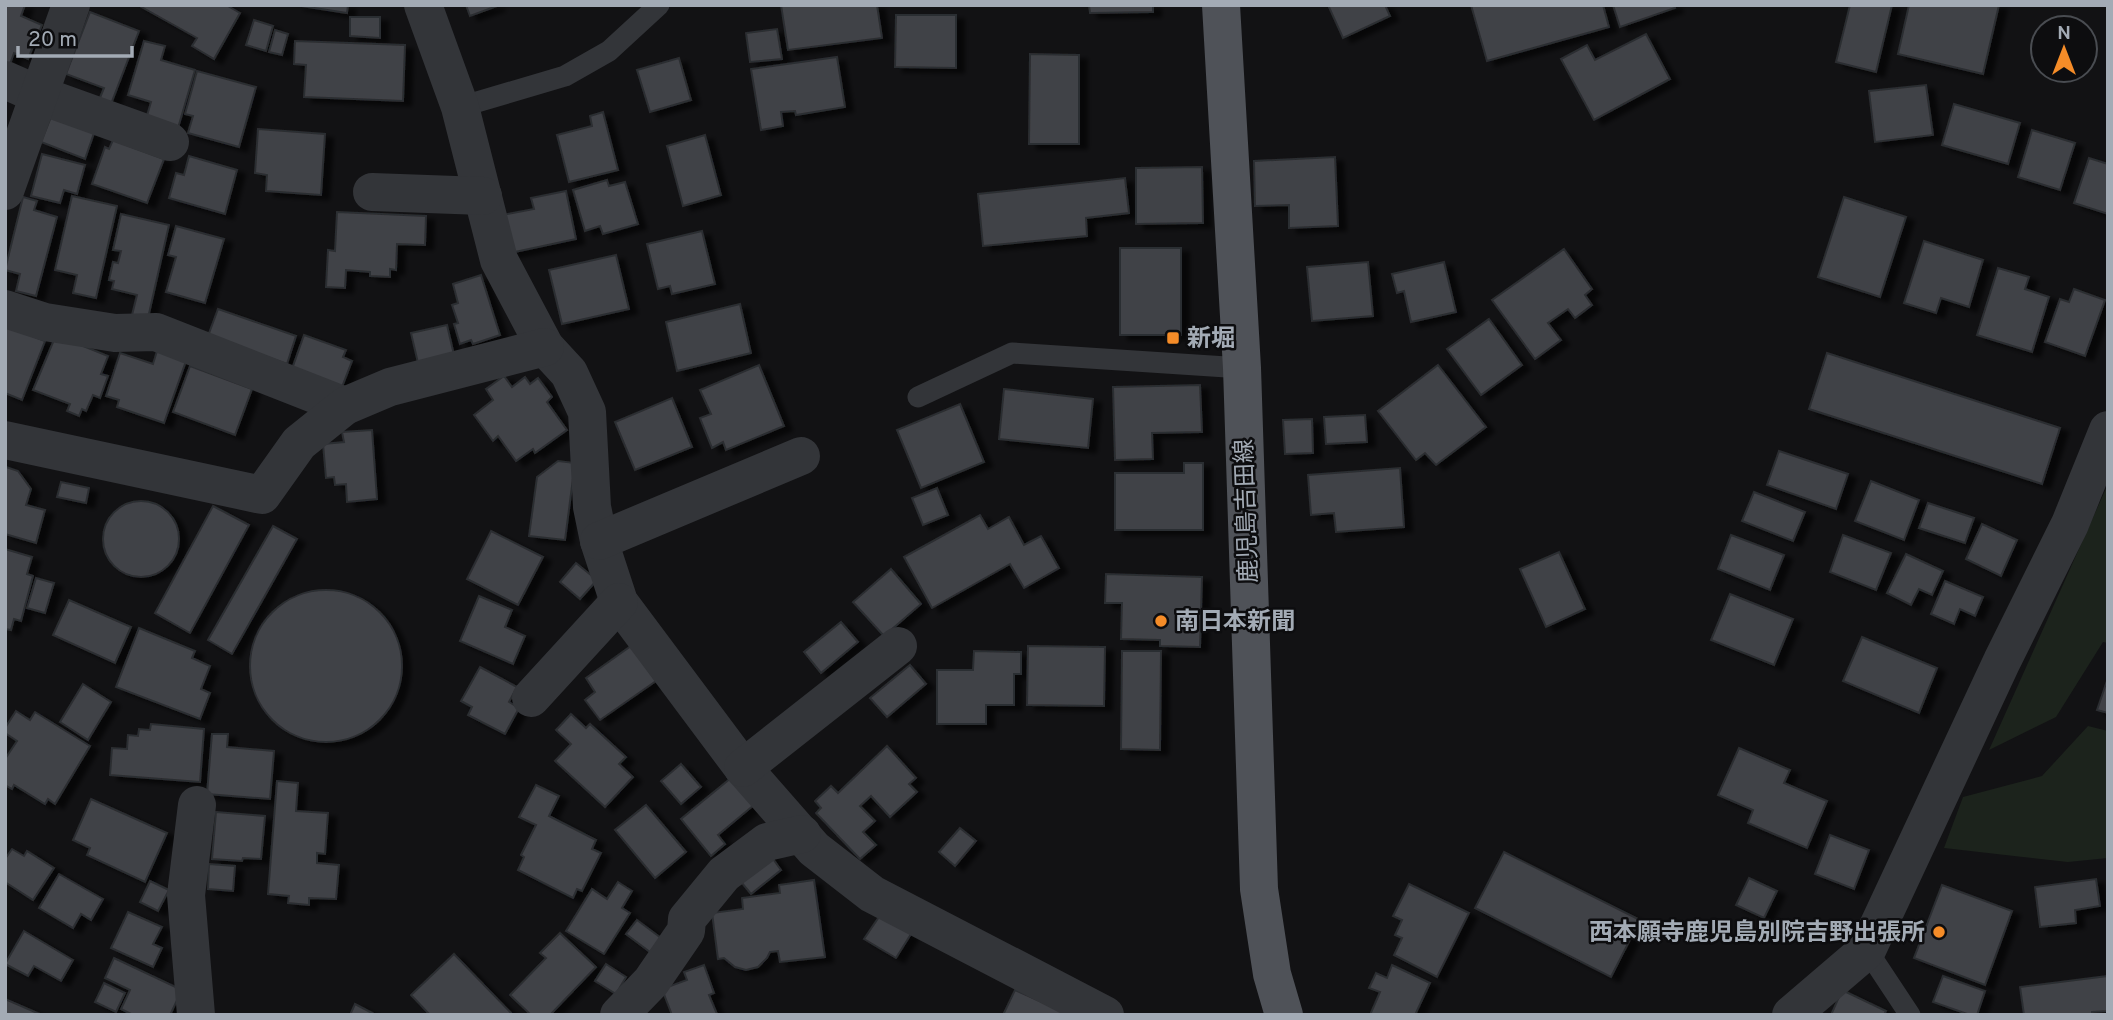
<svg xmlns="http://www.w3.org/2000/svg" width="2113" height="1020" font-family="Overpass,'Noto Sans JP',sans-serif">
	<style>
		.green { fill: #1c231c }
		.building { fill: #414247; stroke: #2c2d30; stroke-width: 2; filter: url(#shadow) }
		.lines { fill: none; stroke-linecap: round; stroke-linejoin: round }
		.lane { stroke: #333539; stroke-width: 21 }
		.street { stroke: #333539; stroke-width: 38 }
		.primary { stroke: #4f5258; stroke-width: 38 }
		.poi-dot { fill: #f58c28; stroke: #0d0d0f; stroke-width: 2.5 }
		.labels { text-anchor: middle; stroke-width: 5; stroke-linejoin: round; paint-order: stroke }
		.poi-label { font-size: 24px; font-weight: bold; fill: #a3abb5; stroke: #0d0d0f; text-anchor: start }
		.street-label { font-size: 24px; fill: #a3abb5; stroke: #0d0d0f }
	</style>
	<defs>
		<filter id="shadow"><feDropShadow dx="8" dy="4.5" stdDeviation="2" flood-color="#0009"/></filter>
	</defs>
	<rect width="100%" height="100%" fill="#121214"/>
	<g class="green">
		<polygon points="2108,484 2108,643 2103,642 2056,717 1989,750"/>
		<polygon points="2088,726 2108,731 2108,858 2068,862 1944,848 1963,797 2042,776"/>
	</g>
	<g class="building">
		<polygon points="5,5 25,5 21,16 42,25 28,59 14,53 10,64 5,62"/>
		<polygon points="138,5 226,5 240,13 214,59 192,46 197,38"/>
		<polygon points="295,5 348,5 347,13"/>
		<polygon points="466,5 497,5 497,6 470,16"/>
		<polygon points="781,5 877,5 882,38 788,50"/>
		<polygon points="1089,5 1153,5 1153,12 1090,13"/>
		<polygon points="1328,5 1385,5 1390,16 1343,38"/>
		<polygon points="1471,5 1603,5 1609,27 1487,61"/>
		<polygon points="1613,5 1674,5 1675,8 1620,27"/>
		<polygon points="1850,5 1892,5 1876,72 1836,62"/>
		<polygon points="1909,5 1999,5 1983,74 1898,54"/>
		<polygon points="90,12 139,31 111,104 99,100 104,88 66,74"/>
		<polygon points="896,15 956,15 956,68 895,67"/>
		<polygon points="350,17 380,17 380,38 350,36"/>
		<polygon points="254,20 273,26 266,51 246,45"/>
		<polygon points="777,29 782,59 750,62 746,33"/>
		<polygon points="275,30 288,34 282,55 269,52"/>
		<polygon points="1646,34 1670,79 1594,120 1561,59 1587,45 1595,60"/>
		<polygon points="144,41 165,46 161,60 195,70 178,128 146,119 151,102 128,95"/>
		<polygon points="295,41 405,45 403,101 304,97 306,65 294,64"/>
		<polygon points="1030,54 1079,55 1079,144 1029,144"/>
		<polygon points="837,57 845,107 796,115 795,111 781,112 783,126 761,130 751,69"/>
		<polygon points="679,58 691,100 650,112 637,70"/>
		<polygon points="197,71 256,87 239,147 188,133 193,116 185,114"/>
		<polygon points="1926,85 1933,135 1875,142 1869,91"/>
		<polygon points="1954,104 2020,123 2008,164 1942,145"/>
		<polygon points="603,112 618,170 569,182 557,135 592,126 590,116"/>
		<polygon points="51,117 94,133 85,159 41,142"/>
		<polygon points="258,129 325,134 321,195 266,191 267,175 255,173"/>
		<polygon points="2032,130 2075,143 2060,190 2018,177"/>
		<polygon points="705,135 721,195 683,206 667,146"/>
		<polygon points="113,140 164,159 147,203 92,184 105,147 109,149"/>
		<polygon points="42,154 85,165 77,194 64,190 60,203 31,196"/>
		<polygon points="189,156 237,170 225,214 169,198 176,173 184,175"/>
		<polygon points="1335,157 1338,226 1289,228 1289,205 1255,206 1254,161"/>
		<polygon points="2089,158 2108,164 2108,214 2074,203"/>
		<polygon points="1202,167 1203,223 1136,224 1136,168"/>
		<polygon points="1125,178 1129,213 1086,218 1087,236 983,246 978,194"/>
		<polygon points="607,180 609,186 625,182 638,224 603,234 600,226 585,231 573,190"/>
		<polygon points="566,191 576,239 510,253 502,215 534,209 531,198"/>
		<polygon points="72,196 117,206 96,298 73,293 77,275 55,270"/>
		<polygon points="23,197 37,201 34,210 57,217 36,296 16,291 20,274 5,270"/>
		<polygon points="1844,197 1906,217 1880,297 1818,277"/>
		<polygon points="337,212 426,216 425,245 397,244 396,270 390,269 390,277 370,276 370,272 346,270 345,288 326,287 328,250 335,251"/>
		<polygon points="121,214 169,225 148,318 132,315 137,295 112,289 114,281 109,280 113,262 118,263 121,251 113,250"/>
		<polygon points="176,226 224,239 205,303 166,292 176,257 168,255"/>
		<polygon points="702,231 715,284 672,294 670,286 658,289 647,244"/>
		<polygon points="1924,241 1983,260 1969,307 1941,298 1936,313 1904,303"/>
		<rect x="1120" y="248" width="61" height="87"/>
		<polygon points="1564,249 1592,289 1585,295 1592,305 1575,318 1568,309 1548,323 1561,340 1535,359 1492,300"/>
		<polygon points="616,255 629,309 562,324 549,270"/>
		<polygon points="1368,262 1373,316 1312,321 1307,267"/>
		<polygon points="1444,262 1456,312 1411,322 1404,291 1397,293 1392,274"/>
		<polygon points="1998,268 2029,277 2025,289 2049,297 2032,352 1977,335"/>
		<polygon points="481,275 500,335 473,344 471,340 460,344 454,324 458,323 452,305 458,303 453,284"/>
		<polygon points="2074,289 2105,300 2085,356 2045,342 2060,299 2069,302"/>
		<polygon points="740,304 751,353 677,371 666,322"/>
		<polygon points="218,309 296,336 287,364 208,336"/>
		<polygon points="1489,319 1522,365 1481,395 1447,349"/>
		<polygon points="5,325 45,341 22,400 5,393"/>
		<polygon points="447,325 454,355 418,363 411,333"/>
		<polygon points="56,335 108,356 101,374 108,376 100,398 93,395 86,411 82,409 79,416 67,411 70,404 33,390"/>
		<polygon points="304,335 346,350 343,357 352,361 342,387 292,369"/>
		<polygon points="157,351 186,361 164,423 117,407 119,400 106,396 120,353 153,364"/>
		<polygon points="1827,353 2060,428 2042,484 1809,409"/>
		<polygon points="759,365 784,426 726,450 723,442 712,448 700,418 711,414 700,390"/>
		<polygon points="1438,365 1486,427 1436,465 1425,453 1416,460 1378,411"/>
		<polygon points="190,366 252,389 235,435 173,412"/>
		<polygon points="504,376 512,387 525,377 530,384 538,378 552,397 547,402 567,430 535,453 533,449 516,461 498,436 493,441 474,415 493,400 486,389"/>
		<polygon points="1200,385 1202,432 1152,433 1153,459 1115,460 1113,387"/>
		<polygon points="1004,389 1093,399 1088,448 999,439"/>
		<polygon points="672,398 692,447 635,470 615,422"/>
		<polygon points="960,404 984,462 921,488 897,430"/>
		<polygon points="1365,415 1367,442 1326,444 1324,417"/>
		<polygon points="1312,419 1313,453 1285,454 1283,420"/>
		<polygon points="372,430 377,499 347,502 346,484 335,485 334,477 326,478 323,444 344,442 342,432"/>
		<polygon points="1779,451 1848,474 1836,509 1767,485"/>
		<polygon points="558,461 575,463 565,540 529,536 537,477"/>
		<polygon points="5,462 6,467 18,471 31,489 26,505 45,510 36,543 5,534"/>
		<polygon points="1184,463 1203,463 1203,530 1115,530 1115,473 1184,473"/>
		<polygon points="1400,468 1404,527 1336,532 1334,513 1311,515 1308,475"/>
		<polygon points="1871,481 1919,500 1904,540 1855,521"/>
		<polygon points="61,482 89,488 86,503 57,497"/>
		<polygon points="937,488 948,515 923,525 912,498"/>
		<polygon points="1754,492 1805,512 1793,541 1742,521"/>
		<circle cx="141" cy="539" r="38"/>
		<polygon points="1928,503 1974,518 1965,543 1919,528"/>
		<polygon points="213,506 249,525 190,633 155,613"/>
		<polygon points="980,515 988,529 1009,517 1024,545 1041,536 1059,568 1024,588 1010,564 932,608 904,557"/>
		<polygon points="1982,524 2017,540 2001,576 1966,559"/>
		<polygon points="273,526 297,539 232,654 208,640"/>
		<polygon points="491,531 543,557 518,605 467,579"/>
		<polygon points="1731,535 1784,555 1770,590 1718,569"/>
		<polygon points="1843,535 1891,553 1876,590 1830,572"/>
		<polygon points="5,549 32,557 27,574 33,576 21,621 14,619 11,630 5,629"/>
		<polygon points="1559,552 1585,609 1546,627 1520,569"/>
		<polygon points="1906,554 1943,571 1932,595 1919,589 1911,605 1887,593"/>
		<polygon points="576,563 597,580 580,599 560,582"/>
		<polygon points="891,569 921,604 884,636 853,602"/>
		<polygon points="1106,574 1202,577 1200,647 1160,646 1160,640 1121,639 1122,603 1105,603"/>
		<polygon points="36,578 54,583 45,613 27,608"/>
		<polygon points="1945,581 1983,597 1975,616 1960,609 1954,624 1931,614"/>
		<circle cx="326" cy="666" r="76"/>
		<polygon points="1730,594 1793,619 1774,665 1711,640"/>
		<polygon points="479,596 512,610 505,627 525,636 513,664 460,641"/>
		<polygon points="69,600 131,627 115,663 53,635"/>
		<polygon points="841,622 858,642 821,673 804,652"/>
		<polygon points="139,628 195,651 192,658 210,666 201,689 210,693 200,719 116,687"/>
		<polygon points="1862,637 1937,668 1919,713 1843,681"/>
		<polygon points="631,646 656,681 600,720 585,700 595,692 586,678"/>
		<polygon points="1028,646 1105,647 1104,706 1027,705"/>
		<polygon points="974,651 1021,652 1021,674 1014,674 1014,705 986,705 986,724 937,724 937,670 973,670"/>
		<polygon points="1122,651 1161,651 1160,750 1121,749"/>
		<polygon points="910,665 926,684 887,717 870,698"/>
		<polygon points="480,667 517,687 509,702 519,708 505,734 468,715 472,707 461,701"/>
		<polygon points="2108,678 2108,713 2097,710"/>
		<polygon points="83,684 111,702 88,740 60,722"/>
		<polygon points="16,711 30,720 35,712 90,746 55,804 48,799 45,804 14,785 12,789 5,785 5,759 17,741 5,733 5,728"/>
		<polygon points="571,714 586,728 590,724 626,757 619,764 633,777 605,807 555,761 571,744 556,730"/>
		<polygon points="151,724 204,729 200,782 110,775 112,748 127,749 128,735 138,736 139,729 150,730"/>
		<polygon points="212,734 228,734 227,747 274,751 270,799 207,794"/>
		<polygon points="887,746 916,778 909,784 917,792 890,817 871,796 860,806 875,821 863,832 876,845 860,859 816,813 821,808 815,801 831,786 838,793"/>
		<polygon points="1739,748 1790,770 1784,783 1827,801 1807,848 1748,823 1753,810 1718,795"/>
		<polygon points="681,764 701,787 681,804 661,781"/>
		<polygon points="731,778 754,805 718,835 725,844 711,856 681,819"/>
		<polygon points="277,781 298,783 296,811 328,813 325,854 317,853 317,863 339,865 336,899 309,898 309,905 288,903 289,896 268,894"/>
		<polygon points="536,785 559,796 549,816 596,840 592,849 601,853 582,891 577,889 573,898 518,870 524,857 521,855 536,825 519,817"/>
		<polygon points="91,799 167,833 145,882 87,855 90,848 73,840"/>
		<polygon points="646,805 686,852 655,878 615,830"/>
		<polygon points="216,812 265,816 261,859 243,858 242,861 212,859"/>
		<polygon points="960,828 976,841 955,866 939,852"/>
		<polygon points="1830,835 1869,850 1854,889 1815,874"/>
		<polygon points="12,849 24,856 27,851 54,868 33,900 5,882 5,859"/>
		<polygon points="768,852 781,870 751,894 737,877"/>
		<polygon points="1504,852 1640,920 1611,977 1475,908"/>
		<polygon points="209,864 235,866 233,891 208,889"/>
		<polygon points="59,874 103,899 91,920 81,914 73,928 39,908"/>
		<polygon points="1749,878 1777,891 1764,918 1736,905"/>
		<polygon points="2096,879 2100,906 2075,910 2076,923 2040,927 2035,887"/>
		<polygon points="814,880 825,957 780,962 778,951 770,952 767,958 758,967 746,970 735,967 724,958 718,959 712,913 743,909 742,898 780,893 779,885"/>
		<polygon points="150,881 169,890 158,911 140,902"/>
		<polygon points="618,882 632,891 622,908 630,913 604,954 566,931 592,889 607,899"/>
		<polygon points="1409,884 1469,913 1437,977 1394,955 1402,938 1395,935 1402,920 1393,916"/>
		<polygon points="1942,885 2012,911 1985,985 1914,958"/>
		<polygon points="128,912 162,927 153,944 162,948 153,967 111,948"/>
		<polygon points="881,914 911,934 896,958 864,939"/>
		<polygon points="637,920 661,938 650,952 626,934"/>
		<polygon points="24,931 73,960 61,981 34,966 28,976 5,964"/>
		<polygon points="560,933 596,967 550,1015 531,1015 510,995 546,958 540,953"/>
		<polygon points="454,954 513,1015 430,1015 411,995"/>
		<polygon points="114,958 182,990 170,1015 133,1015 121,1009 130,990 105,978"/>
		<polygon points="606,964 626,977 616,994 595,981"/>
		<polygon points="704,965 714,993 709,995 717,1014 672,1015 662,989 687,980 684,972"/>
		<polygon points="1392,965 1430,983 1415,1015 1370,1015 1380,992 1369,988 1376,973 1387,978"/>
		<polygon points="1943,976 1985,991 1977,1015 1970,1015 1933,1002"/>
		<polygon points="2108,976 2108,1011 2092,1012 2092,1015 2024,1015 2020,987"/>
		<polygon points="104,983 125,993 116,1012 95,1002"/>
		<polygon points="1015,990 1071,1015 1003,1015"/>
		<polygon points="1842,990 1886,1011 1884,1015 1831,1015"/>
		<polygon points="5,999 42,1015 5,1015"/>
		<polygon points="355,1004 376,1015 350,1015"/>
	</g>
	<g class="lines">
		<g class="lane">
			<polyline points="460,107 565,76 609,51 659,5"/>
			<polyline points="918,397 1012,353 1242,368"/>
			<polyline points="1867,950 1910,1015"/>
		</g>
		<g class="street">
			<polyline points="423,5 460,107 499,260 545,347 569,373 587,412 592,507 599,541 619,602 743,768 814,849 872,894 1105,1015"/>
			<polyline points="5,80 39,95 170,142"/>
			<polyline points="5,191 71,5"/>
			<polyline points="372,192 483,196"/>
			<polyline points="5,309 45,322 115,333 156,332 345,406"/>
			<polyline points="5,440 262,495 299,443 345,406 390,387 545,347"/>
			<polyline points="599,541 801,456"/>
			<polyline points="531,698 619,602"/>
			<polyline points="743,768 898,646"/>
			<polyline points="196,1015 186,895 197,805"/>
			<polyline points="619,1015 651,982 686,931 687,919 724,874 767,842 802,834"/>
			<polyline points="1791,1015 1867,950 2002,661 2070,524 2108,430"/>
		</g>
		<polyline class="primary" points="1221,5 1242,368 1259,889 1272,974 1284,1015"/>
	</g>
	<g class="poi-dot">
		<rect x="1166" y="331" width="14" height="14" rx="3.5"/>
		<circle cx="1161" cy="621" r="7"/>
		<circle cx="1939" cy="932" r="7"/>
	</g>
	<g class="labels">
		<g class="poi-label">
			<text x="1187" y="346">新堀</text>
			<text x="1175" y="629">南日本新聞</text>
			<text x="1925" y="940" text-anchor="end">西本願寺鹿児島別院吉野出張所</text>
		</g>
		<g class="street-label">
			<text transform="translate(1246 511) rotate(-92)" y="8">鹿児島吉田線</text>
		</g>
	</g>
	<rect width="2113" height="1020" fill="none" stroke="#a3abb5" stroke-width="14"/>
	<g transform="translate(2064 49)"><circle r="33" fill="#0d0d0f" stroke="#494c51" stroke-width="2"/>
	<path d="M0-5L12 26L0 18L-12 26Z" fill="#f58c28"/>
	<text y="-10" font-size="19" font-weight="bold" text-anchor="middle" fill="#a3abb5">N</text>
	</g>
	<path d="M18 46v10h114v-10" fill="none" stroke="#a3abb5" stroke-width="3.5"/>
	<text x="28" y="46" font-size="21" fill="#a3abb5" stroke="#0d0d0f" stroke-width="5" paint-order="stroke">20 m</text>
</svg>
